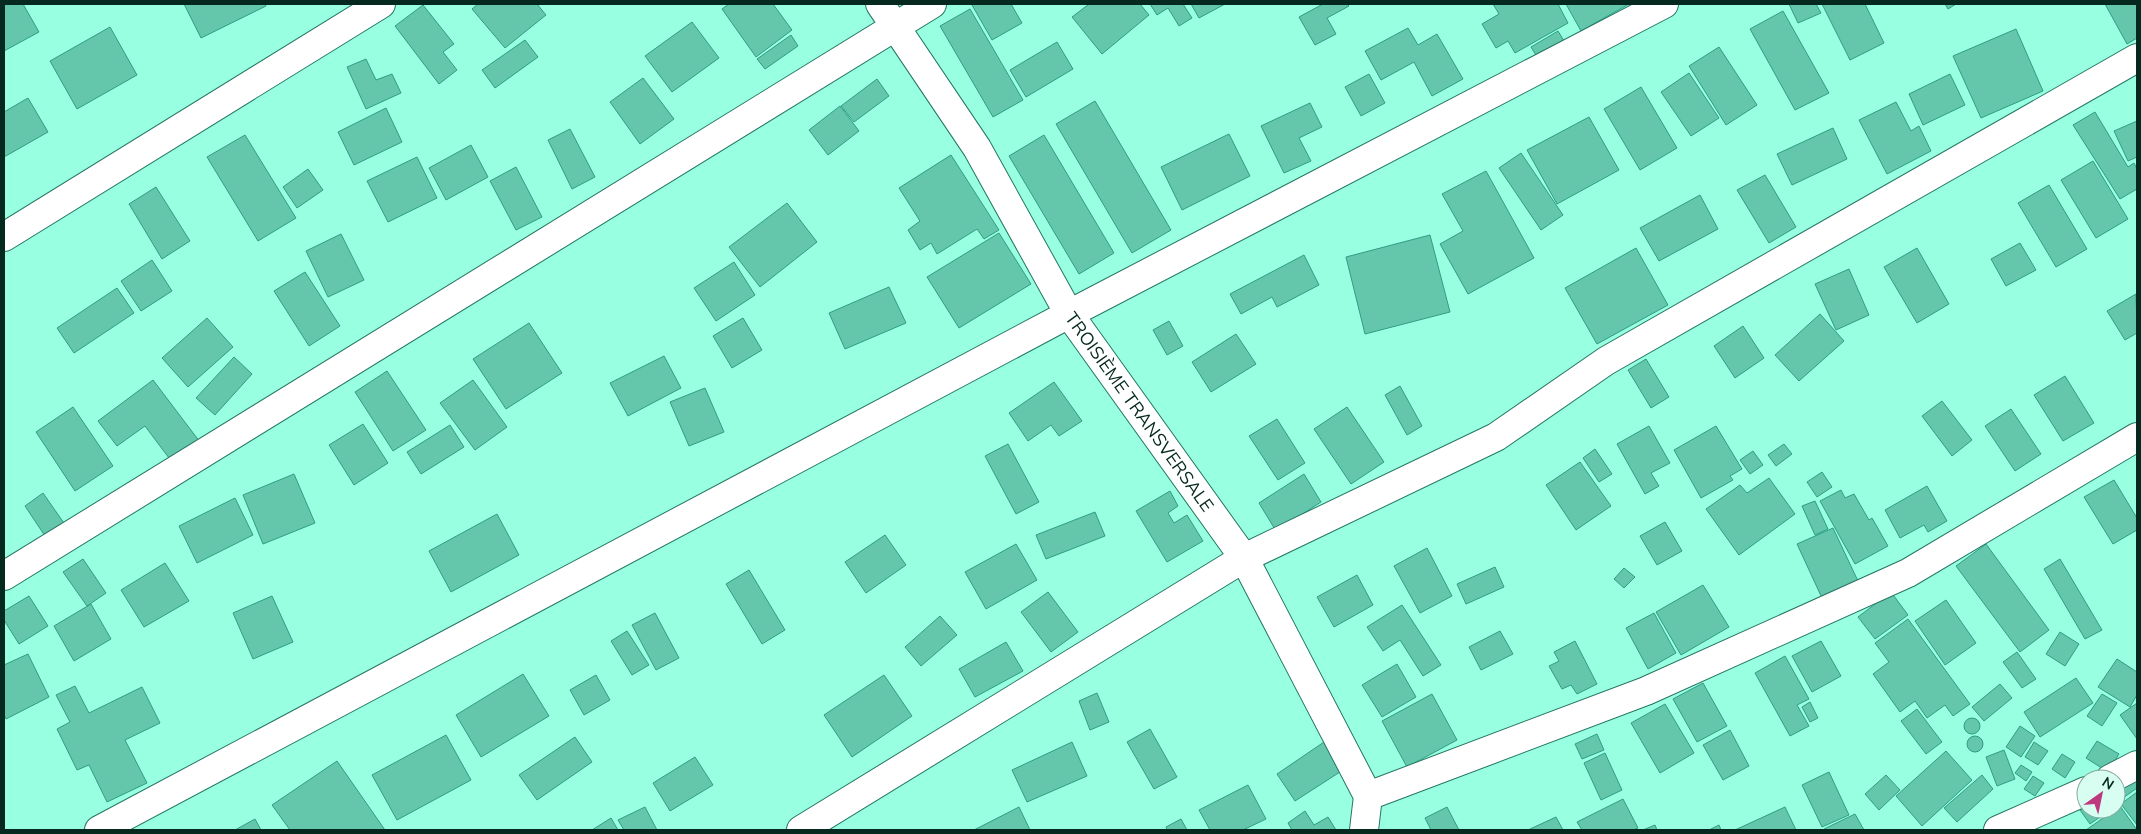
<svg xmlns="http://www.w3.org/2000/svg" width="2141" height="834" font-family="Mulish,sans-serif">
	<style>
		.building { fill: #64c7ac; stroke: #2f9d83 }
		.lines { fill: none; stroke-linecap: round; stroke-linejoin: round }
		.minor-casing { stroke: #247662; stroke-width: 30 }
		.minor { stroke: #fff; stroke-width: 28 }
		.labels { text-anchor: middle; stroke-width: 4; stroke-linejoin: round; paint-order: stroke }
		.street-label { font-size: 18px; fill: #05281f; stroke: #d8fef2 }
	</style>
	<rect width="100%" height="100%" fill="#98ffe1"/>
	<g class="building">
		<polygon points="4,4 23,4 39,32 4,51"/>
		<polygon points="184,4 265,4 266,6 201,38"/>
		<polygon points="478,4 537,4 546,15 505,48 472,9"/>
		<polygon points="729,4 773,4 792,30 756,57 722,9"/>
		<polygon points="975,4 1011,4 1022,23 992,40 972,5"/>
		<polygon points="1089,4 1140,4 1149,15 1102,54 1072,17"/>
		<polygon points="1150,4 1183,4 1192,18 1179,26 1168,8 1157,15"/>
		<polygon points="1191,4 1225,4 1199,18"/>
		<polygon points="1323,4 1347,4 1349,6 1327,18 1336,34 1315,45 1299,17"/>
		<polygon points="1493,4 1558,4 1568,23 1515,53 1508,41 1496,48 1482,24 1499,14"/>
		<polygon points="1566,4 1629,4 1581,31"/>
		<polygon points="1789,4 1816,4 1821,13 1798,23"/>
		<polygon points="1822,4 1865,4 1884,43 1850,60"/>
		<polygon points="1945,4 1956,4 1948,9"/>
		<polygon points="2105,4 2137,4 2137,38 2127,44"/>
		<polygon points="423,5 454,44 443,52 457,70 439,84 395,26"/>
		<polygon points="970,9 1023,100 993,117 940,26"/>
		<polygon points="1783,11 1829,93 1795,110 1750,29"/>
		<polygon points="692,22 719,58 672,92 645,56"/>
		<polygon points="110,27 137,75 77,109 50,61"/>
		<polygon points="1408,28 1418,45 1437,34 1463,79 1432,96 1414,62 1381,80 1365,51"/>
		<polygon points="2016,29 2043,91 1981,118 1953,56"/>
		<polygon points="1558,31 1566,44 1539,60 1531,47"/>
		<polygon points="791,35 798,46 765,69 757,59"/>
		<polygon points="525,40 538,57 495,88 482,70"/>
		<polygon points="1057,42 1073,69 1026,97 1010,70"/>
		<polygon points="1719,47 1757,105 1726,125 1689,66"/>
		<polygon points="366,59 376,80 392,74 401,93 366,109 347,67"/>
		<polygon points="1689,73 1719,118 1691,136 1661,92"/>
		<polygon points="1369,74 1385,103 1361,116 1345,87"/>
		<polygon points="1950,74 1965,105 1923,125 1909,94"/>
		<polygon points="643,78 674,119 640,144 610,102"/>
		<polygon points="877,79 889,96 854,122 841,106"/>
		<polygon points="1641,87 1677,148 1640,170 1604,109"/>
		<polygon points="28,98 48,132 4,157 4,112"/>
		<polygon points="1095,101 1171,230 1132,253 1056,124"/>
		<polygon points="1896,102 1911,131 1919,126 1931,151 1887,174 1859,120"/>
		<polygon points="1310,103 1322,127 1299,138 1311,161 1284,173 1261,126"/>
		<polygon points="840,106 859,131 828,155 809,130"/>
		<polygon points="386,108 402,142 354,165 338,132"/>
		<polygon points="2095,112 2128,167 2134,163 2137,169 2137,189 2120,199 2073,125"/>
		<polygon points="1589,117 1619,170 1557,204 1527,150"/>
		<polygon points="2137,121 2137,157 2128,161 2114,131"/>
		<polygon points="1833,128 1847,159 1792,185 1777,154"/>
		<polygon points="570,129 595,177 572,189 548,140"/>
		<polygon points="1229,134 1250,176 1182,210 1161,167"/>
		<polygon points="245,135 296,218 258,241 207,157"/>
		<polygon points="1044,135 1114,253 1079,274 1009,156"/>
		<polygon points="471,145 488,177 446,200 429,168"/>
		<polygon points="1521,153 1563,215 1541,230 1499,168"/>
		<polygon points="951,155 999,230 984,239 977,229 937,254 931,243 920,250 908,230 920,221 899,188"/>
		<polygon points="417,157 437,198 388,222 367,181"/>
		<polygon points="2093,161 2128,219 2096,238 2061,180"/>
		<polygon points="516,167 542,217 516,230 490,181"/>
		<polygon points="308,169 323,190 297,208 283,187"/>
		<polygon points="1486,171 1534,258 1468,294 1440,244 1463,231 1442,194"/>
		<polygon points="1765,175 1796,227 1769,243 1737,190"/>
		<polygon points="2049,185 2087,249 2056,267 2018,203"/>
		<polygon points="156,187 190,241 162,259 129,204"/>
		<polygon points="1700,195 1718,229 1659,261 1640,228"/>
		<polygon points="787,203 817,242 760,287 729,247"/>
		<polygon points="999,233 1031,284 959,328 927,277"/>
		<polygon points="341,234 364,280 328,297 306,251"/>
		<polygon points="1430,235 1450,312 1365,334 1346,257"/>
		<polygon points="2020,243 2036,270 2006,286 1991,259"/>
		<polygon points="1636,248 1668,305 1597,344 1565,288"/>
		<polygon points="1917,248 1949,304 1917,323 1884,267"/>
		<polygon points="1304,255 1319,285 1277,307 1272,297 1241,314 1230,294"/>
		<polygon points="152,260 172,291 141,311 121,281"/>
		<polygon points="734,262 755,295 716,321 694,288"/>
		<polygon points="1849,269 1869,315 1836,330 1815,284"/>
		<polygon points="305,272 340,326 309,346 274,291"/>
		<polygon points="889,287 906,323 845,349 829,313"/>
		<polygon points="117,288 134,313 74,353 57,328"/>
		<polygon points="2136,294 2137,333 2125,340 2107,311"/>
		<polygon points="1820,314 1844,341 1799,381 1775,355"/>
		<polygon points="207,318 233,347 188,387 162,358"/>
		<polygon points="743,318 762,350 732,368 713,336"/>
		<polygon points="1169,321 1183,346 1167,355 1153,330"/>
		<polygon points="529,323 562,373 506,409 473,359"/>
		<polygon points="1743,326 1764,358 1735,378 1714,346"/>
		<polygon points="1236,334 1256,364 1211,392 1192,362"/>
		<polygon points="664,356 681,388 628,416 610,383"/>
		<polygon points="234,357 252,374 215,415 196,398"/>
		<polygon points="1646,359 1669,397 1651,408 1628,370"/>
		<polygon points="387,371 426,430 393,451 355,392"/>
		<polygon points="2065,376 2094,423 2063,441 2034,395"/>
		<polygon points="153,380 203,446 175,466 145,426 117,446 98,421"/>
		<polygon points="473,380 507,427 475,450 440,403"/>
		<polygon points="1054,382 1082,421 1059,436 1051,425 1028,441 1009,413"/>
		<polygon points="1400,386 1422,426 1407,435 1385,395"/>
		<polygon points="705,388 724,432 689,446 670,402"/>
		<polygon points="1942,401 1972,440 1952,456 1922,416"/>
		<polygon points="73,407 113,466 75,491 36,432"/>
		<polygon points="1347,407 1384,462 1351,484 1314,429"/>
		<polygon points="2011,409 2041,454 2015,471 1985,426"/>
		<polygon points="1277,419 1305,463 1278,480 1249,436"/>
		<polygon points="363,424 388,463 354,485 329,445"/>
		<polygon points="450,425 464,447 421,474 407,452"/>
		<polygon points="1649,426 1670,463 1651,473 1659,486 1645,494 1617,444"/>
		<polygon points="1716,426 1742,469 1730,476 1733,480 1701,498 1674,450"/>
		<polygon points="1008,444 1039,502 1016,514 985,456"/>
		<polygon points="1784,444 1792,454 1776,466 1768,455"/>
		<polygon points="1595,449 1612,474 1599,482 1583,458"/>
		<polygon points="1753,451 1763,465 1750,474 1740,460"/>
		<polygon points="1580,462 1611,506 1576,530 1546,485"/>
		<polygon points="1822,472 1832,487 1817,497 1807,482"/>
		<polygon points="294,474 315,523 263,544 243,495"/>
		<polygon points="1304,474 1321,502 1276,531 1259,503"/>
		<polygon points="1769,478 1795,514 1739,555 1706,509 1740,485 1747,493"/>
		<polygon points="2114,480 2137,518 2137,530 2113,544 2084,497"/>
		<polygon points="1927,486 1947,521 1928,532 1924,525 1900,538 1885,510"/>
		<polygon points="1841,490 1845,498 1854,494 1869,520 1872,518 1888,546 1855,564 1820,501"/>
		<polygon points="1170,491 1178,506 1168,513 1174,523 1187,515 1203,541 1167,562 1136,511"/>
		<polygon points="43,493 66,526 47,539 25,506"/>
		<polygon points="235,498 253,535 197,563 179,526"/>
		<polygon points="1815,501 1828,529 1815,535 1802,506"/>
		<polygon points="1095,512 1105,536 1046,559 1036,535"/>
		<polygon points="497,514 519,555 451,592 429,551"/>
		<polygon points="1665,522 1682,551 1657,565 1640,536"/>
		<polygon points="1833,528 1858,581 1822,598 1797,544"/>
		<polygon points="885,535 906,565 866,593 845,562"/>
		<polygon points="1016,544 1037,580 986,609 965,572"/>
		<polygon points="1986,544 2049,630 2020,652 1956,566"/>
		<polygon points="1427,548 1452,596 1420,613 1394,566"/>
		<polygon points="83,559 106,593 87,606 63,572"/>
		<polygon points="2060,559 2102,630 2085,639 2044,569"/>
		<polygon points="165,563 189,601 144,627 121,590"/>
		<polygon points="1495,567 1504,587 1466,604 1457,584"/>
		<polygon points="1624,568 1635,577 1624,588 1614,579"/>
		<polygon points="749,570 785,630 762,644 726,584"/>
		<polygon points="1357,575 1373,605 1334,627 1317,597"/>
		<polygon points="1703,585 1729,627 1681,655 1656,612"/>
		<polygon points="1048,592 1078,632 1051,652 1021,612"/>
		<polygon points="1891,592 1908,615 1875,639 1858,617"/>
		<polygon points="29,596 48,626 19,644 4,620 4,611"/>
		<polygon points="272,596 293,642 253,659 233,613"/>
		<polygon points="1946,600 1976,643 1945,665 1915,621"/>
		<polygon points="91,604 111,639 74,661 54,626"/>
		<polygon points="1402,605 1441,665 1423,676 1400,640 1383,651 1367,627"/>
		<polygon points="655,613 679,658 656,670 632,625"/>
		<polygon points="1654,613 1676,653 1648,669 1626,628"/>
		<polygon points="940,616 957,635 921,666 905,647"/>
		<polygon points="1908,619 1970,704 1953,716 1945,705 1927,718 1915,701 1900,712 1873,674 1889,662 1875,643"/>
		<polygon points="627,631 649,665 632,675 611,641"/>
		<polygon points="1500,631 1513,654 1481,670 1469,647"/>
		<polygon points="2060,632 2079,644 2065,666 2046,654"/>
		<polygon points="1575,641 1597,684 1577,694 1571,685 1562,689 1549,666 1559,661 1554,652"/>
		<polygon points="1821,641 1841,676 1812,692 1792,656"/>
		<polygon points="1006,642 1023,671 975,697 959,669"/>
		<polygon points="2017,652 2036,679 2022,688 2003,662"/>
		<polygon points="28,654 49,697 6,719 4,715 4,665"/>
		<polygon points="1785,656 1809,699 1797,705 1809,726 1790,736 1755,673"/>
		<polygon points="2117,659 2137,672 2137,695 2130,707 2098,687"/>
		<polygon points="1397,664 1416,697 1382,717 1362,685"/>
		<polygon points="523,674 549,716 481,757 456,715"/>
		<polygon points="596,675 610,700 584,715 570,690"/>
		<polygon points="884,675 912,716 852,757 824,715"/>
		<polygon points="2076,678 2093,703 2040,737 2024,712"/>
		<polygon points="1703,683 1727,726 1697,742 1673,699"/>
		<polygon points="2000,684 2012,698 1984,721 1972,707"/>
		<polygon points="75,686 89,713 142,687 160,723 125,740 147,783 107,802 89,765 77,770 57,729 70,722 56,695"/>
		<polygon points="1097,693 1109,722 1090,730 1079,701"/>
		<polygon points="1432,694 1457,740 1407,767 1382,721"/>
		<polygon points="2102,694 2117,703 2102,726 2087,716"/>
		<polygon points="1810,702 1818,718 1810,722 1802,707"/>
		<polygon points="2137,703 2137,739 2120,715"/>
		<polygon points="1665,704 1694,753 1660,773 1631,723"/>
		<polygon points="1917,709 1942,742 1926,754 1901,721"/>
		<circle cx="1972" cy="726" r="8"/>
		<polygon points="2020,726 2035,736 2021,757 2006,747"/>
		<polygon points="1150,729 1177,777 1154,789 1127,742"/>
		<polygon points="1730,730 1749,766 1723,780 1703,745"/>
		<polygon points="1597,734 1604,750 1582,759 1575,744"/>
		<polygon points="446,735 471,780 397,820 372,775"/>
		<circle cx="1975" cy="744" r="8"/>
		<polygon points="575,737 592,762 537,800 519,775"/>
		<polygon points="2097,741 2119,754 2108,772 2086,758"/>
		<polygon points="1072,742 1087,776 1027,802 1012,770"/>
		<polygon points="1324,742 1343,770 1295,801 1277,774"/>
		<polygon points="2034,742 2048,751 2038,765 2025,757"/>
		<polygon points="2004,750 2015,779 1997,786 1986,757"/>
		<polygon points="1946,751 1972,780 1922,826 1896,796"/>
		<polygon points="1605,753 1622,790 1601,800 1584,763"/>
		<polygon points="2062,754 2075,762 2065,778 2052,769"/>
		<polygon points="695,757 713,785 670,811 653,783"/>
		<polygon points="337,761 385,830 290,830 272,805"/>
		<polygon points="2021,765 2032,772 2026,781 2015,773"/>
		<polygon points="2137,770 2137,788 2116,803 2116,785"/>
		<polygon points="1829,772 1849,815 1822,827 1802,785"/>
		<polygon points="1886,775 1900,790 1879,810 1865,794"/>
		<polygon points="1982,775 1993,789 1957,822 1944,808"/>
		<polygon points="2033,776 2044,783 2035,796 2024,789"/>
		<polygon points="1248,785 1266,819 1243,830 1210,830 1199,810"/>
		<polygon points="2137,792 2137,825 2121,804"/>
		<polygon points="1623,799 1638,828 1633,830 1582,830 1577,822"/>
		<polygon points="2086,806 2086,809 2110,810 2090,824 2080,810"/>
		<polygon points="2120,806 2137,830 2086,830 2116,809"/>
		<polygon points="645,807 657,830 624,830 618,820"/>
		<polygon points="1019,807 1030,830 974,830"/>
		<polygon points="1447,807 1459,830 1431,830 1425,818"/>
		<polygon points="1785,807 1796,830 1735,830"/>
		<polygon points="1305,811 1314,825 1328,817 1336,830 1292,830 1288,823"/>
		<polygon points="1855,814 1864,830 1825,830 1824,829"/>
		<polygon points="1556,817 1563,830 1528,830"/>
		<polygon points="611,818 618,830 592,830"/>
		<polygon points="255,819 261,830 235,830"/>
		<polygon points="1181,819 1187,830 1167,830 1166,827"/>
		<polygon points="1655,825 1657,830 1643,830"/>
		<polygon points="1719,825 1721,830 1709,830"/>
	</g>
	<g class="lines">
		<defs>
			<g id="minor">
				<path id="s1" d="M880 4 977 148 1069 314 1244 558 1368 796 1364 830"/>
				<polyline points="4,237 381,4"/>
				<polyline points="4,576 932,4"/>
				<polyline points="2110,779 2137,765"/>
				<polyline points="1368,796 1646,691 1908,573 2137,437"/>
				<polyline points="99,830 1069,314 1664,4"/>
				<polyline points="801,830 1244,558 1496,437 1606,361 2137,58"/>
				<polyline points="1998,830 2086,791"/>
			</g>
		</defs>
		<use href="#minor" class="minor-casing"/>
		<use href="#minor" class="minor"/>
	</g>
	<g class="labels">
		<g class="street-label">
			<text dy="6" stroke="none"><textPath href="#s1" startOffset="484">TROISIÈME TRANSVERSALE</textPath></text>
		</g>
	</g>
	<rect width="2141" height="834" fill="none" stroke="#05281f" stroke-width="10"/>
	<g transform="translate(2101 794) rotate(33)"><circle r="24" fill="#d8fef2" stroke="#84a89e"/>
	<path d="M0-4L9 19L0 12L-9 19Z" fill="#bd387c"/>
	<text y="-8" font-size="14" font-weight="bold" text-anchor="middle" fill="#05281f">N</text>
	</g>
</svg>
